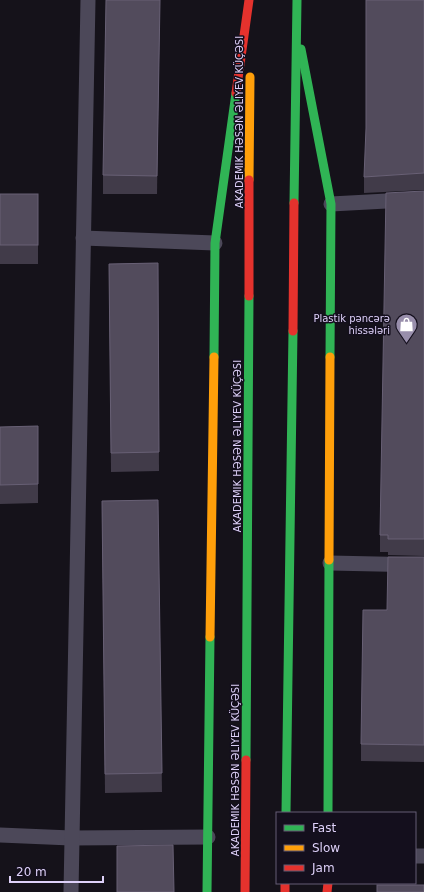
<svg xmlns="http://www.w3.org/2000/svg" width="424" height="892" font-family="'DejaVu Sans',sans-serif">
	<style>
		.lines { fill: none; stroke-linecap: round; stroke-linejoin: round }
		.lane { stroke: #4c4859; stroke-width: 15 }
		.fast { stroke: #30b455; stroke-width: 9 }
		.slow { stroke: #ff9f0a; stroke-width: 9 }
		.jam { stroke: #e5322d; stroke-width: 9 }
		.wall { fill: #413b49 }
		.building { fill: #524b5c; stroke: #686075 }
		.labels { text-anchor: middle; stroke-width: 3; stroke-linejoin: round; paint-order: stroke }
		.street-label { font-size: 10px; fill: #ded1f9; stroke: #140f1d }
		.poi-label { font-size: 10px; fill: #ded1f9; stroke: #140f1d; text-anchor: end }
	</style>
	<rect width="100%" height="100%" fill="#15121a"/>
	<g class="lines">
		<g class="lane">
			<polyline points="331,204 424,199"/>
			<polyline points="83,238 215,243"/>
			<polyline points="330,563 424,565"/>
			<polyline points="0,835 71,838 208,837"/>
			<polyline points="415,856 424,856"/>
			<polyline points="71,892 88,0"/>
		</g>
		<g class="fast">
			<polyline points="301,49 331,204 330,357"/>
			<polyline points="294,203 297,0"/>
			<polyline points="214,357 215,243 236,93"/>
			<polyline points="246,760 249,296"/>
			<polyline points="286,813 293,331"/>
			<polyline points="328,813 329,560"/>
			<polyline points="207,892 210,637"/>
		</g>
		<g class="slow">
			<polyline points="249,180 250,77"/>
			<polyline points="329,560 330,357"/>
			<polyline points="210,637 214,357"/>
		</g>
		<g class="jam">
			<polyline points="236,93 249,0"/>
			<polyline points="249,296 249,180"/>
			<polyline points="293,331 294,203"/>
			<polyline points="285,883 285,892"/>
			<polyline points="245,892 246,760"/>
			<polyline points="327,892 328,883"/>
		</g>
	</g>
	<g class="wall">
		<polygon points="160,0 157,194 103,194 103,175"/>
		<polygon points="424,0 424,190 364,193 364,177"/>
		<polygon points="424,191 424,556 388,555 388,552 380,552 380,535"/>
		<rect x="0" y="194" width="38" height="70"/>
		<polygon points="158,263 159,471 111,472 109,264"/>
		<polygon points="38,426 38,503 0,504 0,427"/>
		<polygon points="158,500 162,792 105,793 102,501"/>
		<polygon points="424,557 424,762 361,761 361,744 387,610"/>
	</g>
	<g class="building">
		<polygon points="106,0 160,0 157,176 103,175"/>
		<polygon points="366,0 424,0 424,173 364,177 366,128"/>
		<polygon points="424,191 424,539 388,539 388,535 380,535 386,193"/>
		<rect x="0" y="194" width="38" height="51"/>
		<polygon points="158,263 159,452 111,453 109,264"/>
		<polygon points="38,426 38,484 0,485 0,427"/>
		<polygon points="158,500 162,773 105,774 102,501"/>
		<polygon points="388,557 424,557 424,745 361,744 363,610 387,610"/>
		<polygon points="173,845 174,892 117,892 117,846"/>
		<rect x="377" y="885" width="47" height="7"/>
	</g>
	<defs>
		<symbol id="shop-pin" viewBox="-11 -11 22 30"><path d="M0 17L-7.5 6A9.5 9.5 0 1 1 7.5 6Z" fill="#988eab" stroke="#140f1d"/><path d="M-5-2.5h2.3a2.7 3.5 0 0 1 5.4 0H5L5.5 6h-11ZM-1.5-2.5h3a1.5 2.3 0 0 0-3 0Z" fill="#fff"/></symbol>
	</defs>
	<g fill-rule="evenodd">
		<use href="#shop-pin" x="394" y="312" width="25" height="34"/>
	</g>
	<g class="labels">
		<g class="street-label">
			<text transform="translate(239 122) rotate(-90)" y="4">AKADEMIK HƏSƏN ƏLIYEV KÜÇƏSI</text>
			<text transform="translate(237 446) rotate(-90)" y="4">AKADEMIK HƏSƏN ƏLIYEV KÜÇƏSI</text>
			<text transform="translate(235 770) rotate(-90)" y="4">AKADEMIK HƏSƏN ƏLIYEV KÜÇƏSI</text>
		</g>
		<g class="poi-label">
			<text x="390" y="322">Plastik pəncərə<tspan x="390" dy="12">hissələri</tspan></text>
		</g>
	</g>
	<rect x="276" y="812" width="140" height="72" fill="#140f1d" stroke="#655d75"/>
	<rect x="284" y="825" width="20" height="6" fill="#30b455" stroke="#655d75"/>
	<text x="312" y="832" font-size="12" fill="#ded1f9">Fast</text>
	<rect x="284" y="845" width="20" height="6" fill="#ff9f0a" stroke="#655d75"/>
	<text x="312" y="852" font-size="12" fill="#ded1f9">Slow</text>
	<rect x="284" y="865" width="20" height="6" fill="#e5322d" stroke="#655d75"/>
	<text x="312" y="872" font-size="12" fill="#ded1f9">Jam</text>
	<path d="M10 876v6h93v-6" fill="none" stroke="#ded1f9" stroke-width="2"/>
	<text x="16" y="876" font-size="12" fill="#ded1f9" stroke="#140f1d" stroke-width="3" paint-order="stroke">20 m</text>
</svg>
